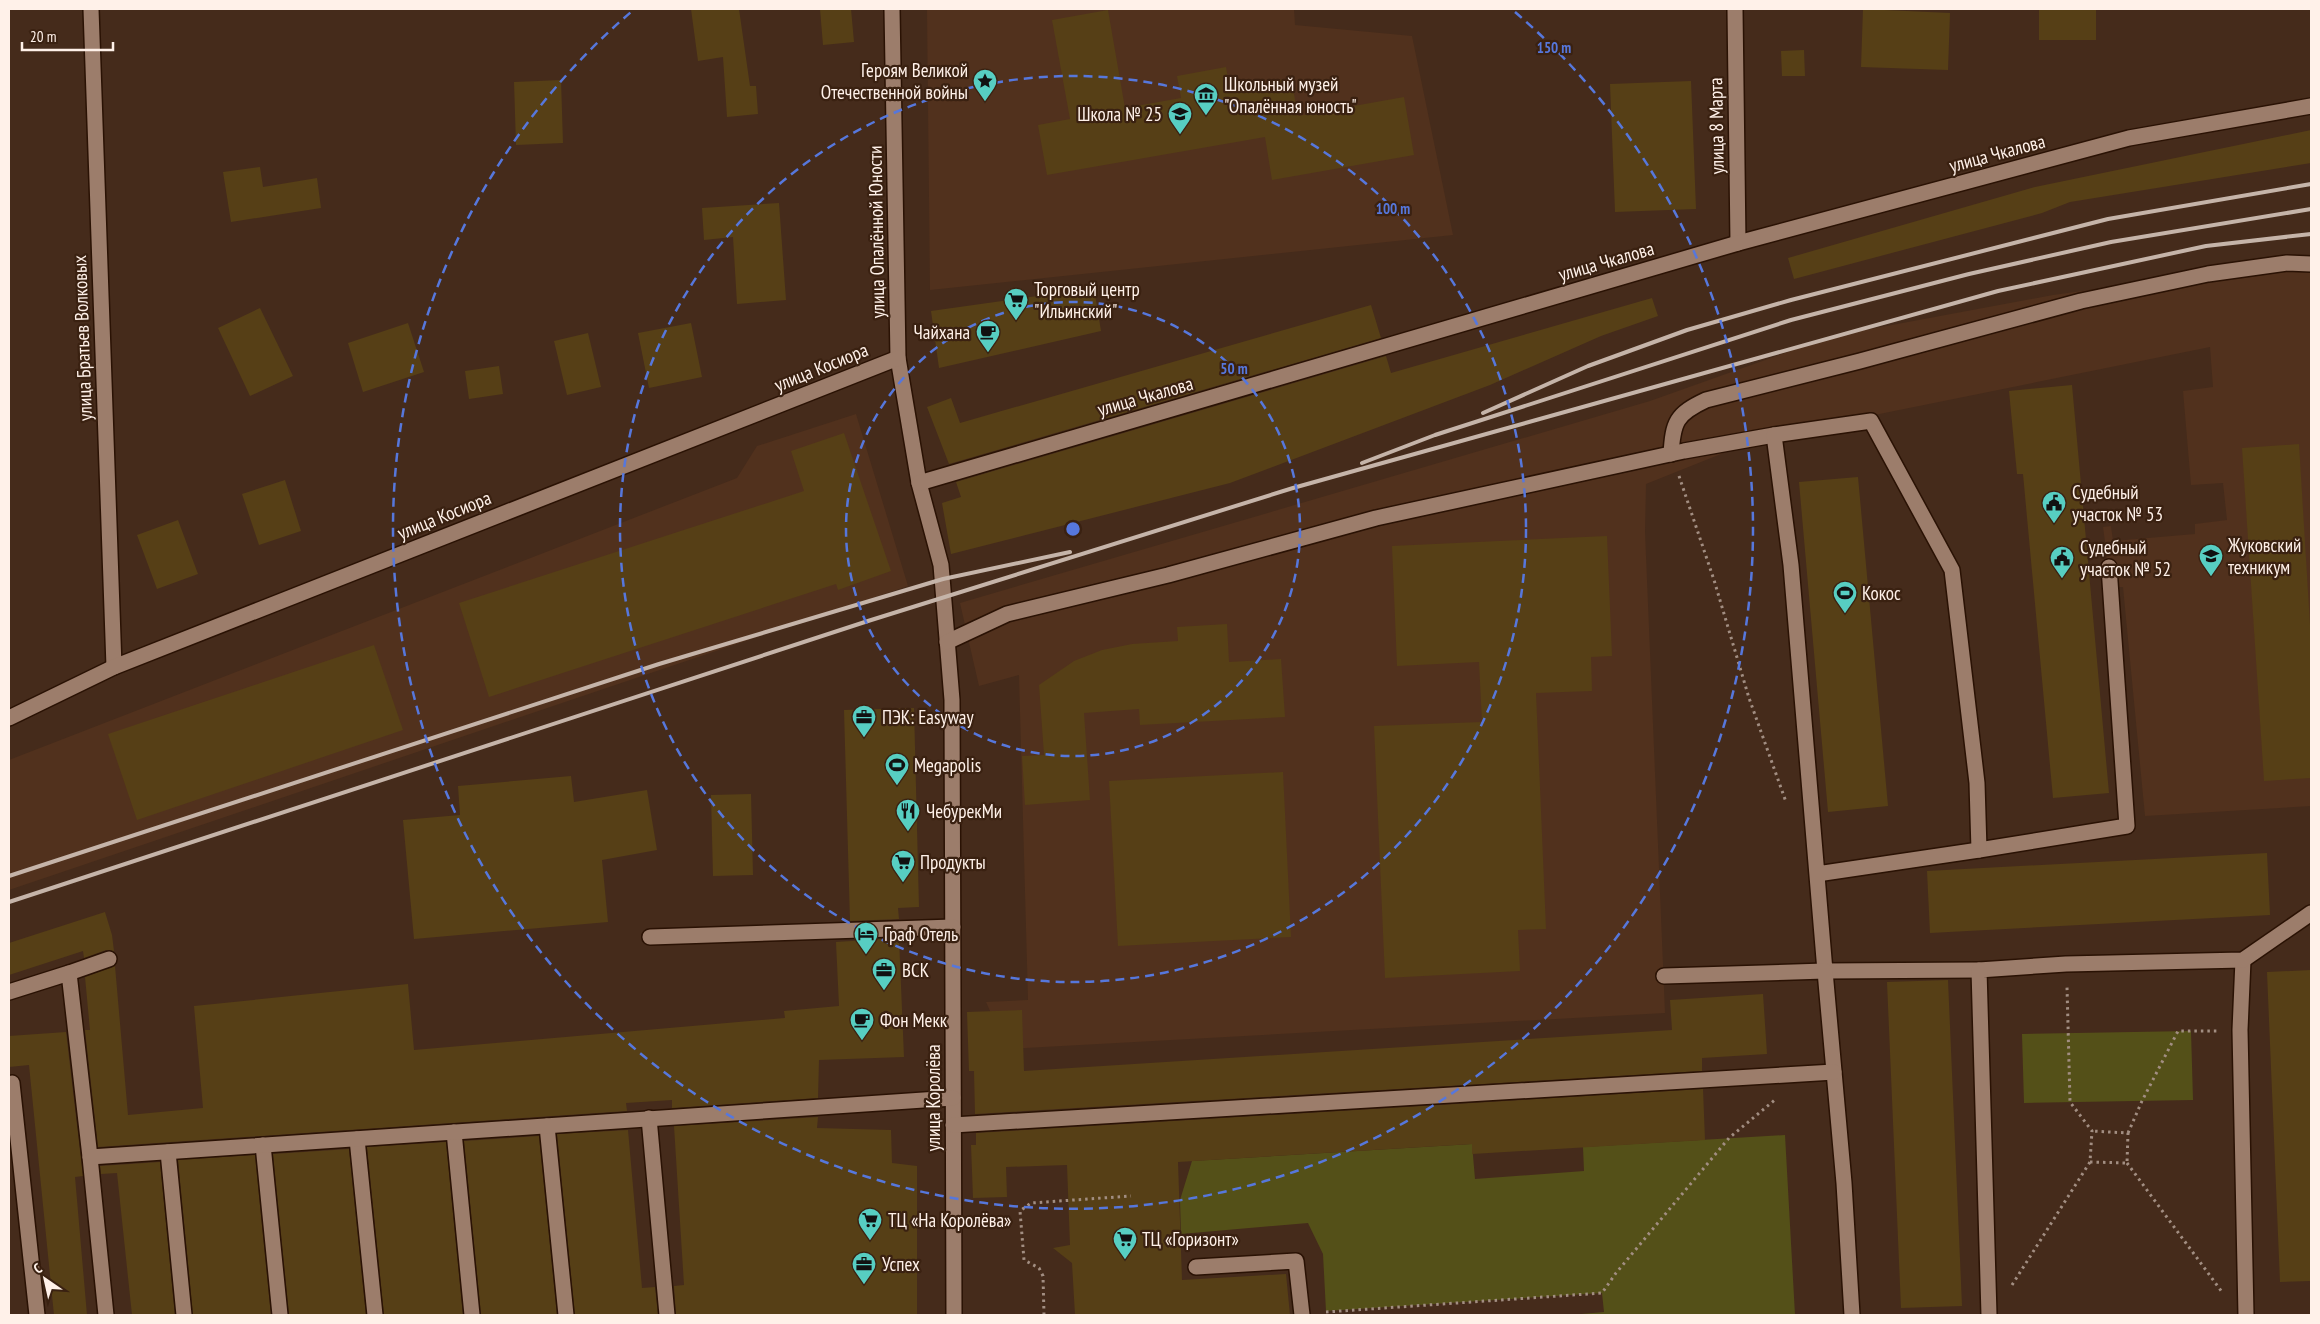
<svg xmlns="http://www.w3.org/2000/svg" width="2320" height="1324" font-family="'PT Sans Narrow',sans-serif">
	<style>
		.built { fill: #51311d }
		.green { fill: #545018 }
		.building { fill: #563f16 }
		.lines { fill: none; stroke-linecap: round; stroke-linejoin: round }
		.minor-casing { stroke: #2a1204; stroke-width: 18 }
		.path { stroke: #a28e82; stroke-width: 3; stroke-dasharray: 2.5 4; stroke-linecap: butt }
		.minor { stroke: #9c7d6b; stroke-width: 15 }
		.rail { stroke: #c5b4a9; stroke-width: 4 }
		.ring { fill: none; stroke: #5677dc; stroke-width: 2.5; stroke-dasharray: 9 6 }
		.labels { text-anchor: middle; stroke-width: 4.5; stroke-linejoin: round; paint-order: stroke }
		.poi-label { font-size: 19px; fill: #fff1e9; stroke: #3a2111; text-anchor: start }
		.street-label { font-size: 19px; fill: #fff1e9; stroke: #3a2111 }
		.centre { fill: #5677dc; stroke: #3a2111; stroke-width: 2.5 }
		.ring-label { font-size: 15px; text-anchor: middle; font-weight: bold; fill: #5677dc; stroke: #3a2111; stroke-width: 4.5; stroke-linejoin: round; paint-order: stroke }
	</style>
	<rect width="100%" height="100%" fill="#452b1b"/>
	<g class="built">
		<polygon points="927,9 1294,9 1295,25 1412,36 1453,235 930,290"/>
		<polygon points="2311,260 2311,806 2145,816 2123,587 2111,587 2103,527 2111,526 2113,541 2195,534 2195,524 2227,520 2223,483 2191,485 2183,391 2213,387 2210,347 1761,438 1646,484 1645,532 1665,1013 1007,1049 986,1002 1028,1000 1019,675 979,686 960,603 1650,401 1833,336 2053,295"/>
		<polygon points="856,414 908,586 9,890 9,760 737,478 757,446"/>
	</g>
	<g class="green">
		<polygon points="2191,1031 2193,1100 2024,1103 2022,1034"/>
		<polygon points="1785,1135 1795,1315 1570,1315 1604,1312 1602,1293 1326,1311 1323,1254 1308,1223 1181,1234 1180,1200 1192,1161 1472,1144 1475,1179 1584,1171 1583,1147"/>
	</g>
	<g class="building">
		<polygon points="691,9 739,9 750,86 756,86 758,114 727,117 723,57 698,61"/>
		<polygon points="820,9 851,9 854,42 823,45"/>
		<polygon points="1863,9 1950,13 1948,70 1861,67"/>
		<rect x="2039" y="9" width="57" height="31"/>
		<polygon points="1108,10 1125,108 1181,98 1177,76 1226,67 1230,89 1291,78 1298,116 1404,97 1414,155 1272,180 1265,137 1047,175 1038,125 1070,119 1052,20"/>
		<polygon points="1804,50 1805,76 1782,76 1781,51"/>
		<polygon points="561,80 563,143 516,145 514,82"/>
		<polygon points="1691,81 1696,209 1615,212 1610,84"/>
		<polygon points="2311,130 2311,163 2070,202 2042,213 1794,279 1788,258 2035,187"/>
		<polygon points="260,167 263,187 317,178 321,208 231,222 223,172"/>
		<polygon points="779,203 786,300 737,304 733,237 704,240 702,208"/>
		<polygon points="1094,288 1101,331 939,368 931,311"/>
		<polygon points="1652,298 1658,316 1601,336 1490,385 1230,483 951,554 942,503 961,497 956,482 1386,356 1391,373"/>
		<polygon points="1371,305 1381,338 949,464 927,407 951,398 960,423"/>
		<polygon points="260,308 293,376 250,396 218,328"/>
		<polygon points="408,323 424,372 363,392 348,343"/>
		<polygon points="691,323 702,377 649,388 638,333"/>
		<polygon points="588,333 601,387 567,395 554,341"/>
		<polygon points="499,366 503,394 469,399 465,371"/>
		<polygon points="2072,385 2109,793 2053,798 2023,474 2017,474 2009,391"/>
		<polygon points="844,433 891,571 838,590 836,584 489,697 459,603 804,491 791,451"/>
		<polygon points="2299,444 2311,641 2311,778 2264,781 2242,448"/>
		<polygon points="1858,477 1888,806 1828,812 1799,482"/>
		<polygon points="285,480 301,531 259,545 242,494"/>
		<polygon points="178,520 198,574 157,589 137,535"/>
		<polygon points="1607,536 1612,656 1591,657 1592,691 1536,693 1546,929 1518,930 1520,971 1385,978 1374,726 1482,722 1479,662 1397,666 1392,546"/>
		<polygon points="1227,624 1229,662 1281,659 1285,717 1140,725 1139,709 1084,713 1090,800 1025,805 1022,756 1044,755 1039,685 1074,661 1102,650 1132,644 1178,641 1177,627"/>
		<polygon points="374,645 403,730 137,820 108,734"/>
		<polygon points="914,708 919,907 898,908 899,919 850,921 844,710"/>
		<polygon points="1283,772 1291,937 1118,946 1109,781"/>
		<polygon points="571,776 574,802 647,790 657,850 602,860 608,922 414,939 403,820 460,815 458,786"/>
		<polygon points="751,794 753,875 713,876 711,795"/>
		<polygon points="2267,853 2270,915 1930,933 1927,871"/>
		<polygon points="105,912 112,935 114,951 106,950 84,958 83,951 9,975 9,943"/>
		<polygon points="899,938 904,1057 819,1060 818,1098 672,1108 672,1100 626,1103 627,1111 98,1147 85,1030 90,1030 85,977 115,966 128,1115 203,1108 194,1006 408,984 414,1050 785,1018 784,1011 839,1006 836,942"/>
		<polygon points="2311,970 2311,1281 2280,1282 2267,972"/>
		<polygon points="1948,980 1962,1306 1901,1308 1887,982"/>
		<polygon points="1763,994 1767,1054 1702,1058 1702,1071 975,1114 974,1071 969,1071 967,1012 1022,1010 1024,1071 1672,1030 1670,1000"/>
		<polygon points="66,1032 83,1176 75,1177 87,1315 54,1315 29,1065 9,1067 9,1036"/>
		<polygon points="1703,1089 1705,1140 1472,1154 1472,1144 1178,1162 1182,1280 1286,1274 1290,1315 1075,1315 1072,1263 1053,1248 1070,1245 1067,1165 1006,1167 1007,1197 973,1198 971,1145 976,1145 976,1133"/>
		<polygon points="818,1117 817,1128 891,1130 892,1163 917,1166 917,1315 676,1315 674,1286 684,1285 674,1126"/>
		<polygon points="628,1130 642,1288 655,1287 658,1315 575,1315 557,1134"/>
		<polygon points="539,1136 557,1315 481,1315 464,1141"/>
		<polygon points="446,1142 463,1315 384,1315 367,1147"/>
		<polygon points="349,1149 366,1315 289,1315 273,1154"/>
		<polygon points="255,1155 271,1315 193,1315 178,1160"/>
		<polygon points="160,1162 175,1315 132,1315 117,1173 101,1174 100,1166"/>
	</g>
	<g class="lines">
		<defs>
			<g id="minor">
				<polyline points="91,9 114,667"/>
				<polyline points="892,9 898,358 919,483 941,565 952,700 954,1315"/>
				<polyline points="1735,9 1738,243"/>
				<path d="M1671 454C1673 422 1676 414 1706 400L1860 361 2081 301 2208 274 2287 263 2311 264"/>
				<polyline points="919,483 1738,243 2129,138 2311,106"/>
				<polyline points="947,642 1007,614 1168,575 1376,518 1684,451 1774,435"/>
				<polyline points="9,718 114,667 898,358"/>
				<polyline points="1979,850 2127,826 2109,567"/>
				<polyline points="1817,874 1979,850 1977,783 1952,570 1871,421 1774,435 1791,565 1825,971 1979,970"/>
				<polyline points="650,937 953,927"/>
				<polyline points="2243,960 2240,1030 2246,1315"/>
				<polyline points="69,973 109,959"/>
				<polyline points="1664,976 1825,971 1844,1183 1852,1315"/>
				<polyline points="9,992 69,973 90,1157"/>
				<polyline points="9,1084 12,1083 37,1315"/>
				<polyline points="649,1118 667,1315"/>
				<polyline points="953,1125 1834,1072"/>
				<polyline points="547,1126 566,1315"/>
				<polyline points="454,1132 472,1315"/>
				<polyline points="357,1139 375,1315"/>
				<polyline points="263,1145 280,1315"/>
				<polyline points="168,1152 184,1315"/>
				<polyline points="1196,1267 1296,1261 1302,1315"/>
				<polyline points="106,1315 90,1157 953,1098"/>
				<polyline points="1989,1315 1979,970 2066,964 2243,960 2311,913"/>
			</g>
		</defs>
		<use href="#minor" class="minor-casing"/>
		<g class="path">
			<polyline points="1679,476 1714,580 1749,698 1786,802"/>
			<polyline points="2128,1133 2142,1101 2178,1031 2219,1031"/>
			<polyline points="2090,1162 2127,1163 2128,1133 2092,1131"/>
			<polyline points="2127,1163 2222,1292"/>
			<polyline points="2012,1285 2090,1162 2092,1131 2070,1102 2067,987"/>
			<polyline points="1326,1312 1602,1293 1616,1273 1729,1138 1776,1099"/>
			<polyline points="1044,1315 1043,1276 1039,1268 1024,1260 1020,1211 1031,1203 1131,1196"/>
		</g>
		<use href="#minor" class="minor"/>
		<g class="rail">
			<polyline points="1483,413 1588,366 1687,330 1791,300 2108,219 2311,184"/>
			<polyline points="1362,463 1435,435 1791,320 1969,274 2111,242 2311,209"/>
			<polyline points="9,876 659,664 943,579 1070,552"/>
			<polyline points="9,902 868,621 1293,488 1998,291 2206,246 2311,234"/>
		</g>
	</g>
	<g class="ring">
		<circle cx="1073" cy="529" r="227"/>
		<circle cx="1073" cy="529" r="453"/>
		<path d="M1515 12A680 680 0 1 1 631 12"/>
	</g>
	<defs>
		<symbol id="sight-pin" viewBox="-11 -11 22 30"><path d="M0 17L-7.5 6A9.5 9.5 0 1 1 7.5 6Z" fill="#57cec2" stroke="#3a2111"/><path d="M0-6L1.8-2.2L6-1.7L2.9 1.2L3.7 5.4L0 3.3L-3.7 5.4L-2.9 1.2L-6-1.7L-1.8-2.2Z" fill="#111"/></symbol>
		<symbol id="museum-pin" viewBox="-11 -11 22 30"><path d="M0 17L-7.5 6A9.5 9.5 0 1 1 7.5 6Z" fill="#57cec2" stroke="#3a2111"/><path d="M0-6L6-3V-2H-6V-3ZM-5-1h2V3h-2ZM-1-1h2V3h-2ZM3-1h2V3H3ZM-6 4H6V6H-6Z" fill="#111"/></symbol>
		<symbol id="school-pin" viewBox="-11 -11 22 30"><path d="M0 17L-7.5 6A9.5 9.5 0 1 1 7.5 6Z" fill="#57cec2" stroke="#3a2111"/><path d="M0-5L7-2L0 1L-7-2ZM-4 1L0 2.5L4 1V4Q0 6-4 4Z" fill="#111"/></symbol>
		<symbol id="supermarket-pin" viewBox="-11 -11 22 30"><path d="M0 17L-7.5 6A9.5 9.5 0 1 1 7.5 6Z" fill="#57cec2" stroke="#3a2111"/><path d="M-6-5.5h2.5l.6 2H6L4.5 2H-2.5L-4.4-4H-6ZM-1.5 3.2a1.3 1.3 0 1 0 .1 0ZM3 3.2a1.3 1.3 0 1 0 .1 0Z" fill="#111"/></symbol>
		<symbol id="cafe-pin" viewBox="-11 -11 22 30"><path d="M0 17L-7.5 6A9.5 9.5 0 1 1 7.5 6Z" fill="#57cec2" stroke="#3a2111"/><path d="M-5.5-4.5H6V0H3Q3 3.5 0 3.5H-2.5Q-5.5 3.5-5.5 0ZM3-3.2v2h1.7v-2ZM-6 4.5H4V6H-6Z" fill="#111"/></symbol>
		<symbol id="civic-pin" viewBox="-11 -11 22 30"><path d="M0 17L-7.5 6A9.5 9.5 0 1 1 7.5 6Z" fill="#57cec2" stroke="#3a2111"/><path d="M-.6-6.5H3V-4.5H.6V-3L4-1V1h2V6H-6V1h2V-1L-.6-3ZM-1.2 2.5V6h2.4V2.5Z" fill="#111"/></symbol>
		<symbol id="university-pin" viewBox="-11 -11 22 30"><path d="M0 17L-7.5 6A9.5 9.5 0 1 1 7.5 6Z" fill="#57cec2" stroke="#3a2111"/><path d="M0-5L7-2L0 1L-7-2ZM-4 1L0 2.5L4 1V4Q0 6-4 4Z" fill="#111"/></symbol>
		<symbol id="stadium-pin" viewBox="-11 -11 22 30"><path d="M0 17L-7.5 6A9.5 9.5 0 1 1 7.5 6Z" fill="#57cec2" stroke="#3a2111"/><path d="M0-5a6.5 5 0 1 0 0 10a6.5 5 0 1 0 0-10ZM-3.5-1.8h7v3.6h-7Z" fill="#111"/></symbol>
		<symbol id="office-pin" viewBox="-11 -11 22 30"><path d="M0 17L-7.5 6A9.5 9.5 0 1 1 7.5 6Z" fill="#57cec2" stroke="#3a2111"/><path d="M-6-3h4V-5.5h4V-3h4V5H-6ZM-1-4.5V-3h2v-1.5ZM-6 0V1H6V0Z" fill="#111"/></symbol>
		<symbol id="restaurant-pin" viewBox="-11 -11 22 30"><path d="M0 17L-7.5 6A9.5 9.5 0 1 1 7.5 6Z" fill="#57cec2" stroke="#3a2111"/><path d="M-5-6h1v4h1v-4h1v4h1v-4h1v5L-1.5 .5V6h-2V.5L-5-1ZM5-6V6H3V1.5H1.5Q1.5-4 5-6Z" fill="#111"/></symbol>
		<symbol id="hotel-pin" viewBox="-11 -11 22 30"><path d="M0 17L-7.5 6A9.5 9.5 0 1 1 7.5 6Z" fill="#57cec2" stroke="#3a2111"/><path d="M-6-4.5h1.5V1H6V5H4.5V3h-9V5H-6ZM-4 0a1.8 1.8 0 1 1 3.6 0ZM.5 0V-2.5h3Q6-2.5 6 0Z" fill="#111"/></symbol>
	</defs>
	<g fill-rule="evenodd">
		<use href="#sight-pin" x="971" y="67" width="28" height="38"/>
		<use href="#museum-pin" x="1192" y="81" width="28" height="38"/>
		<use href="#school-pin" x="1166" y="100" width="28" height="38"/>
		<use href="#supermarket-pin" x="1002" y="286" width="28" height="38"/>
		<use href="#cafe-pin" x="974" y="318" width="28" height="38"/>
		<use href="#civic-pin" x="2040" y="489" width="28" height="38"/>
		<use href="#university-pin" x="2197" y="542" width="28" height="38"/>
		<use href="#civic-pin" x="2048" y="544" width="28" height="38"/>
		<use href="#stadium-pin" x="1831" y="579" width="28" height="38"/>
		<use href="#office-pin" x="850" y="703" width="28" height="38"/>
		<use href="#stadium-pin" x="883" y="751" width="28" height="38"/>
		<use href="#restaurant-pin" x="894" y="797" width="28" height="38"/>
		<use href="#supermarket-pin" x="889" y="848" width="28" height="38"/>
		<use href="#hotel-pin" x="852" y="920" width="28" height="38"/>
		<use href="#office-pin" x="870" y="956" width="28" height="38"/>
		<use href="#cafe-pin" x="848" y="1006" width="28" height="38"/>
		<use href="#supermarket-pin" x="856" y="1206" width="28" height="38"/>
		<use href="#supermarket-pin" x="1111" y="1225" width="28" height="38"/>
		<use href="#office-pin" x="850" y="1250" width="28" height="38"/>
	</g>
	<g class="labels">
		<g class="poi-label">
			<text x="968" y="77" text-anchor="end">Героям Великой<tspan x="968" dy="22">Отечественной войны</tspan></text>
			<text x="1224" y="91">Школьный музей<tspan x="1224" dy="22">"Опалённая юность"</tspan></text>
			<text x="1162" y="121" text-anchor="end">Школа № 25</text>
			<text x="1034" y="296">Торговый центр<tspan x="1034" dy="22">"Ильинский"</tspan></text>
			<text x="970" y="339" text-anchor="end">Чайхана</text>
			<text x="2072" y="499">Судебный<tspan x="2072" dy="22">участок № 53</tspan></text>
			<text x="2228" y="552">Жуковский<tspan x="2228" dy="22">техникум</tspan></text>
			<text x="2080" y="554">Судебный<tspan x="2080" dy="22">участок № 52</tspan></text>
			<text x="1862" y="600">Кокос</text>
			<text x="882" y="724">ПЭК: Easyway</text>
			<text x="914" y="772">Megapolis</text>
			<text x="926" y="818">ЧебурекМи</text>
			<text x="920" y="869">Продукты</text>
			<text x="884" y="941">Граф Отель</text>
			<text x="902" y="977">ВСК</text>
			<text x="880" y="1027">Фон Мекк</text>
			<text x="888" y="1227">ТЦ «На Королёва»</text>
			<text x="1142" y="1246">ТЦ «Горизонт»</text>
			<text x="882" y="1271">Успех</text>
		</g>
		<g class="street-label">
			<text transform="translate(1716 126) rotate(-91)" y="7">улица 8 Марта</text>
			<text transform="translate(1997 153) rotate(-15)" y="7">улица Чкалова</text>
			<text transform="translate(876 232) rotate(-91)" y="7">улица Опалённой Юности</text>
			<text transform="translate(1606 261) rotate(-16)" y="7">улица Чкалова</text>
			<text transform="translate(82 338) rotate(-92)" y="7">улица Братьев Волковых</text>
			<text transform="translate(821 367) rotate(-22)" y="7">улица Косиора</text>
			<text transform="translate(1145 396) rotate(-16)" y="7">улица Чкалова</text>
			<text transform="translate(444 515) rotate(-22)" y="7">улица Косиора</text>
			<text transform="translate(933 1098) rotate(-90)" y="7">улица Королёва</text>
		</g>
	</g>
	<circle cx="1073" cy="529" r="8" class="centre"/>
	<g class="ring-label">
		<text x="1554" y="53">150 m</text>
		<text x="1393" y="214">100 m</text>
		<text x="1234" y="374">50 m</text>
	</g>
	<rect width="2320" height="1324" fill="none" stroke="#fff1e9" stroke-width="20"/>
	<g transform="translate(45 1279) rotate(326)" stroke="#3a2111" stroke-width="4" paint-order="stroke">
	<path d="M0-4L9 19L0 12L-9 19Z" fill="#fff1e9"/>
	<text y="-8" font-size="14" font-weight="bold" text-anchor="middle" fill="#fff1e9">С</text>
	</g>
	<path d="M22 42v8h91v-8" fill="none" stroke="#fff1e9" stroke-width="2.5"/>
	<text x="30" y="42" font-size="15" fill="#fff1e9" stroke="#3a2111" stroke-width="4" paint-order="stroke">20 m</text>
</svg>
